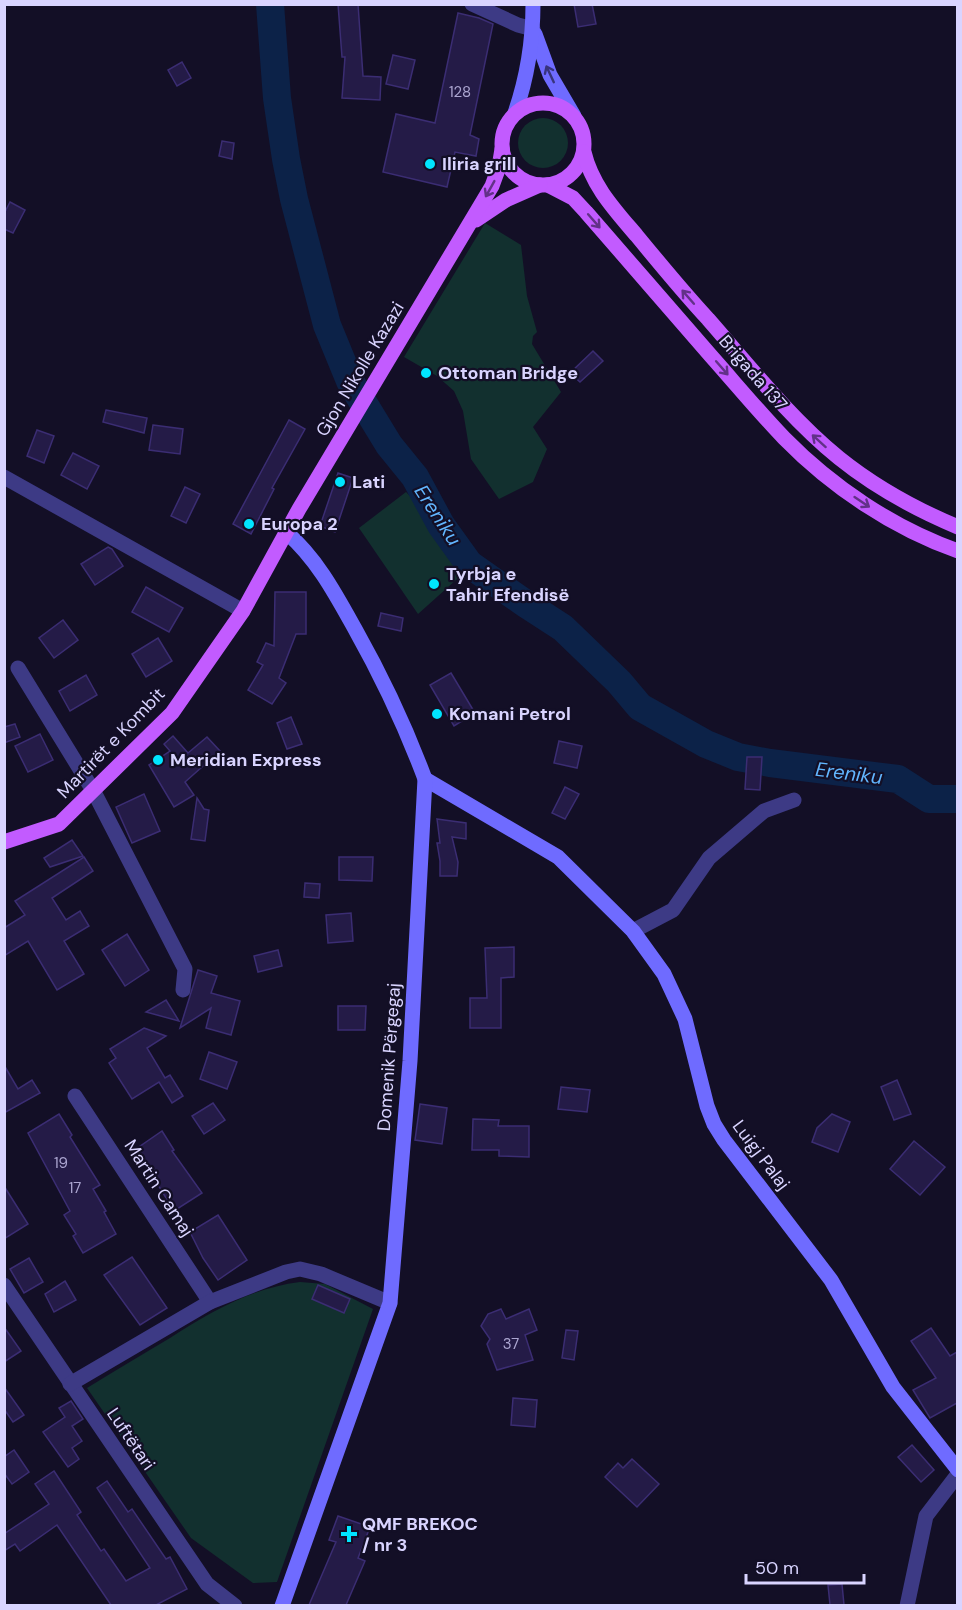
<svg xmlns="http://www.w3.org/2000/svg" width="962" height="1610" font-family="'DM Sans',sans-serif">
	<style>
		.green { fill: #12302f }
		.lines { fill: none; stroke-linecap: round; stroke-linejoin: round }
		.river { stroke: #0c2248; stroke-width: 28 }
		.building { fill: #241b47; stroke: #3b2d73; stroke-width: 1.5 }
		.street { stroke: #3d3a85; stroke-width: 15 }
		.secondary { stroke: #6f6bff; stroke-width: 15 }
		.primary { stroke: #c25bff; stroke-width: 15 }
		.oneway { stroke: #38347d }
		.oneway2 { stroke: #623188 }
		.poi-dot { fill: #00e5ff; stroke: #130f26; stroke-width: 2 }
		.labels { text-anchor: middle; stroke-width: 4.5; stroke-linejoin: round; paint-order: stroke }
		.number-label { font-size: 15px; fill: #aca6d1 }
		.poi-label { font-size: 18px; font-weight: bold; fill: #d9d4ff; stroke: #130f26; text-anchor: start }
		.street-label { font-size: 18px; fill: #d9d4ff; stroke: #130f26 }
		.water-label { font-size: 20px; font-style: italic; fill: #62b6ff; stroke: #130f26 }
	</style>
	<rect width="100%" height="100%" fill="#130f26"/>
	<g class="green">
		<circle cx="543" cy="143" r="25"/>
		<polygon points="485,223 521,245 527,296 537,332 533,336 532,344 561,392 533,427 547,449 533,482 499,499 471,459 463,411 454,391 437,376 404,357"/>
		<polygon points="406,492 476,562 418,614 359,528"/>
		<path d="M300 1282 325 1284 373 1309 277 1582 253 1583 191 1538 87 1388C114 1371 142 1355 170 1338 211 1312 251 1288 300 1282Z"/>
	</g>
	<g class="lines">
		<polyline class="river" points="270,4 277,98 286,159 294,199 327,325 350,381 389,445 415,477 441,525 469,564 526,604 563,628 619,682 640,707 706,744 738,757 770,763 898,779 929,799 958,799"/>
	</g>
	<g class="building">
		<polygon points="338,4 358,4 363,76 381,77 380,100 342,98 345,57 342,57"/>
		<polygon points="574,4 592,4 596,24 578,27"/>
		<polygon points="458,13 479,18 493,24 470,135 479,139 476,156 455,152 447,187 383,172 396,114 435,123"/>
		<polygon points="393,55 415,60 408,89 386,84"/>
		<polygon points="182,62 191,78 177,86 168,70"/>
		<polygon points="222,141 234,143 232,159 219,156"/>
		<polygon points="10,202 25,210 13,233 4,229 4,214"/>
		<polygon points="593,351 603,361 580,382 570,373"/>
		<polygon points="106,410 147,418 144,433 103,422"/>
		<polygon points="289,420 305,429 272,488 274,489 251,534 233,524"/>
		<polygon points="153,425 183,429 180,454 149,450"/>
		<polygon points="37,430 54,436 44,463 27,456"/>
		<polygon points="73,453 99,466 87,489 61,475"/>
		<polygon points="338,473 353,478 335,532 320,526"/>
		<polygon points="185,487 200,494 186,523 171,516"/>
		<polygon points="108,547 112,549 123,566 95,585 81,564"/>
		<polygon points="146,587 183,608 169,632 132,612"/>
		<polygon points="275,592 306,592 306,634 296,634 279,678 286,683 272,704 248,690 263,665 257,662 266,643 274,646"/>
		<polygon points="381,613 403,618 401,631 378,626"/>
		<polygon points="63,620 78,640 54,658 39,638"/>
		<polygon points="158,638 172,661 146,677 132,654"/>
		<polygon points="451,673 475,713 454,726 430,685"/>
		<polygon points="86,675 97,695 70,711 59,691"/>
		<polygon points="291,717 302,744 287,749 277,723"/>
		<polygon points="15,724 20,737 4,743 4,727"/>
		<polygon points="40,734 53,760 28,772 15,746"/>
		<polygon points="173,736 188,753 207,737 220,751 185,782 194,795 174,807 149,765 170,751 164,744"/>
		<polygon points="559,741 582,746 577,768 554,763"/>
		<polygon points="747,757 762,757 760,790 745,789"/>
		<polygon points="565,787 579,794 565,819 552,813"/>
		<polygon points="144,794 160,831 132,843 116,807"/>
		<polygon points="197,798 204,809 209,810 205,841 191,839"/>
		<polygon points="437,819 466,823 466,839 452,837 458,862 457,876 440,876 440,861 437,843 440,843"/>
		<polygon points="72,840 83,856 50,867 44,858"/>
		<polygon points="84,857 93,871 52,898 66,920 80,911 89,926 64,941 84,974 57,990 28,941 4,956 4,928 25,915 15,901"/>
		<polygon points="339,857 373,857 372,881 339,880"/>
		<polygon points="305,883 320,884 319,898 304,897"/>
		<polygon points="351,913 353,941 328,943 326,915"/>
		<polygon points="127,934 149,970 125,986 102,950"/>
		<polygon points="514,947 514,977 501,978 501,1028 470,1028 470,998 487,998 485,948"/>
		<polygon points="278,950 282,966 258,972 254,956"/>
		<polygon points="198,970 217,976 211,993 240,1001 231,1035 206,1028 211,1008 180,1028"/>
		<polygon points="166,1000 179,1021 146,1012"/>
		<polygon points="338,1006 366,1006 365,1030 338,1030"/>
		<polygon points="144,1028 166,1036 147,1048 165,1078 170,1075 183,1096 172,1103 159,1082 132,1099 109,1063 116,1058 110,1049"/>
		<polygon points="209,1052 237,1062 227,1089 200,1079"/>
		<polygon points="4,1065 18,1089 32,1080 40,1093 4,1113"/>
		<polygon points="897,1080 911,1114 894,1120 881,1087"/>
		<polygon points="561,1087 590,1090 587,1112 558,1109"/>
		<polygon points="213,1103 225,1120 204,1134 192,1116"/>
		<polygon points="420,1104 447,1108 442,1144 415,1140"/>
		<polygon points="59,1114 72,1135 70,1137 100,1185 93,1189 106,1211 104,1212 116,1234 83,1253 73,1236 76,1234 64,1215 70,1211 28,1133"/>
		<polygon points="832,1114 850,1122 838,1152 812,1142 817,1128"/>
		<polygon points="473,1119 499,1120 498,1126 529,1126 529,1157 499,1156 499,1150 472,1150"/>
		<polygon points="162,1131 174,1150 172,1151 202,1193 174,1211 136,1149"/>
		<polygon points="914,1141 945,1167 920,1195 890,1169"/>
		<polygon points="4,1186 28,1224 4,1239"/>
		<polygon points="218,1215 247,1260 218,1280 203,1258 190,1232"/>
		<polygon points="132,1257 167,1308 140,1325 104,1275"/>
		<polygon points="29,1258 43,1282 24,1293 10,1269"/>
		<polygon points="65,1281 76,1300 54,1312 45,1294"/>
		<polygon points="318,1285 350,1299 344,1313 312,1299"/>
		<polygon points="501,1309 506,1319 529,1309 537,1330 525,1335 533,1360 497,1370 487,1344 490,1339 481,1326 488,1314"/>
		<polygon points="4,1327 21,1351 4,1362"/>
		<polygon points="931,1328 950,1356 957,1352 957,1403 930,1418 913,1390 936,1378 911,1341"/>
		<polygon points="566,1330 578,1331 574,1360 562,1358"/>
		<polygon points="4,1387 24,1415 13,1422 4,1409"/>
		<polygon points="513,1398 537,1400 535,1427 511,1425"/>
		<polygon points="71,1401 83,1419 72,1426 82,1441 72,1448 79,1459 68,1467 43,1432 65,1417 59,1408"/>
		<polygon points="912,1445 934,1470 921,1482 898,1457"/>
		<polygon points="14,1450 29,1472 12,1484 4,1473 4,1457"/>
		<polygon points="632,1459 659,1484 637,1507 605,1477 618,1463 623,1468"/>
		<polygon points="54,1471 81,1512 77,1515 101,1551 104,1549 126,1581 150,1568 97,1488 107,1481 128,1512 132,1509 166,1559 170,1557 187,1589 156,1605 111,1605 57,1525 20,1551 15,1544 4,1551 4,1534 49,1504 35,1484"/>
		<polygon points="338,1516 370,1527 358,1558 365,1561 346,1605 309,1605 336,1542 329,1540"/>
		<polygon points="842,1584 844,1605 830,1605 828,1585"/>
	</g>
	<g class="lines">
		<g class="street">
			<polyline points="472,4 518,25 533,29"/>
			<polyline points="4,477 243,611"/>
			<polyline points="18,668 94,792 185,969 183,990"/>
			<polyline points="633,931 673,910 709,858 764,811 794,800"/>
			<polyline points="75,1096 210,1302"/>
			<polyline points="4,1285 207,1584 235,1606"/>
			<polyline points="70,1384 210,1302 286,1272 300,1269 321,1274 390,1303"/>
			<polyline points="907,1606 926,1516 958,1474"/>
		</g>
		<g class="secondary">
			<polyline points="535,34 550,75 574,116"/>
			<path d="M515 113C527 78 533 42 533 4"/>
			<polyline points="425,779 558,857 633,931 664,974 685,1019 707,1106 714,1124 724,1140 831,1280 893,1387 958,1470"/>
			<path d="M282 1606 390 1303 410 1061 425 779C406 728 382 677 355 629 335 593 317 559 286 532"/>
		</g>
		<g class="primary">
			<circle cx="543" cy="144" r="41"/>
			<path d="M584 152C592 186 615 210 637 236 660 264 683 292 708 319 750 367 790 418 839 458 875 487 915 509 958 527"/>
			<path d="M548 185 573 198 586 212C628 260 669 308 711 356 735 383 759 412 784 438 832 487 893 528 958 551"/>
			<polyline points="476,220 506,200 540,185"/>
			<polyline points="4,842 59,824 172,713 243,611 299,509 492,186 499,167 502,149"/>
		</g>
	</g>
	<defs><path id="oneway-shaft" d="M-6 0H5M1.5-3L5.5 0L1.5 3" fill="none" stroke-width="1.6" stroke-linecap="round" stroke-linejoin="round" transform="scale(1.5)"/></defs>
	<use class="oneway" href="#oneway-shaft" transform="translate(550 74) rotate(-115)"/>
	<g class="oneway2">
		<use href="#oneway-shaft" transform="translate(490 189) rotate(119)"/>
		<use href="#oneway-shaft" transform="translate(594 221) rotate(49)"/>
		<use href="#oneway-shaft" transform="translate(688 297) rotate(-131)"/>
		<use href="#oneway-shaft" transform="translate(722 368) rotate(49)"/>
		<use href="#oneway-shaft" transform="translate(819 441) rotate(-138)"/>
		<use href="#oneway-shaft" transform="translate(862 502) rotate(34)"/>
	</g>
	<g class="poi-dot">
		<circle cx="430" cy="164" r="6"/>
		<circle cx="426" cy="373" r="6"/>
		<circle cx="340" cy="482" r="6"/>
		<circle cx="249" cy="524" r="6"/>
		<circle cx="434" cy="584" r="6"/>
		<circle cx="437" cy="714" r="6"/>
		<circle cx="158" cy="760" r="6"/>
		<path d="M346 1525h6v6h6v6h-6v6h-6v-6h-6v-6h6z"/>
	</g>
	<g class="labels">
		<g class="number-label">
			<text x="460" y="97">128</text>
			<text x="61" y="1168">19</text>
			<text x="75" y="1193">17</text>
			<text x="511" y="1349">37</text>
		</g>
		<g class="poi-label">
			<text x="442" y="170">Iliria grill</text>
			<text x="438" y="379">Ottoman Bridge</text>
			<text x="352" y="488">Lati</text>
			<text x="261" y="530">Europa 2</text>
			<text x="446" y="580">Tyrbja e<tspan x="446" dy="21">Tahir Efendisë</tspan></text>
			<text x="449" y="720">Komani Petrol</text>
			<text x="170" y="766">Meridian Express</text>
			<text x="362" y="1530">QMF BREKOC<tspan x="362" dy="21">/ nr 3</tspan></text>
		</g>
		<g class="street-label">
			<text transform="translate(360 369) rotate(-59)" y="6">Gjon Nikolle Kazazi</text>
			<text transform="translate(753 373) rotate(49)" y="6">Brigada 137</text>
			<text transform="translate(111 743) rotate(-46)" y="6">Martirët e Kombit</text>
			<text transform="translate(389 1057) rotate(-86)" y="6">Domenik Përgegaj</text>
			<text transform="translate(761 1155) rotate(53)" y="6">Luigj Palaj</text>
			<text transform="translate(159 1188) rotate(57)" y="6">Martin Camaj</text>
			<text transform="translate(131 1439) rotate(56)" y="6">Luftëtari</text>
		</g>
		<g class="water-label">
			<text transform="translate(438 515) rotate(57)" y="7">Ereniku</text>
			<text transform="translate(849 773) rotate(7)" y="7">Ereniku</text>
		</g>
	</g>
	<rect width="962" height="1610" fill="none" stroke="#d9d4ff" stroke-width="12"/>
	<path d="M746 1574v9h118v-9" fill="none" stroke="#d9d4ff" stroke-width="3"/>
	<text x="755" y="1574" font-size="18" fill="#d9d4ff" stroke="#130f26" stroke-width="4.5" paint-order="stroke">50 m</text>
</svg>
